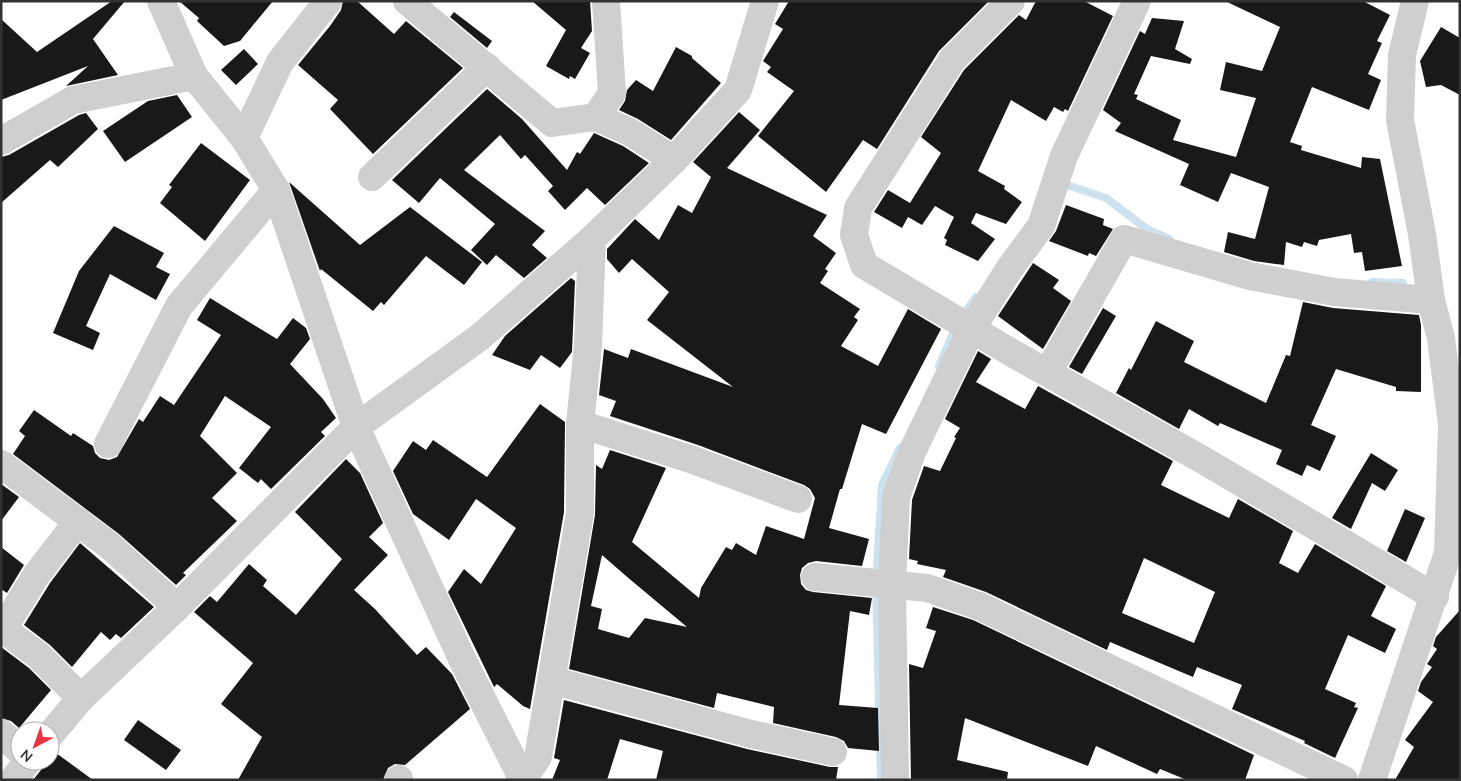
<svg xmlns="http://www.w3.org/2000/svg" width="1461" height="781" font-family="'Nunito Sans',sans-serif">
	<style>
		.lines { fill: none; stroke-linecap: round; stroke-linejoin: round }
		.stream { stroke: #cde1ee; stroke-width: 8 }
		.building { fill: #191919; fill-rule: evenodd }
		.minor { stroke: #cfcfcf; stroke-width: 28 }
	</style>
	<rect width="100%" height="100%" fill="#fff"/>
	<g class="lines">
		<g class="stream">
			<polyline points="1061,183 1106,198 1147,229 1169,239"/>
			<polyline points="1372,282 1403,283"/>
			<polyline points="939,366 957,324 976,297"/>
			<polyline points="881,780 876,584 882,485 900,448"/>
		</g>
	</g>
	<g class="building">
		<polygon points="112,1 125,1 93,39 118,75 66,86 88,66 1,100 1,19 37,52"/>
		<polygon points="179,1 273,1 240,41 224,46 197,21 199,18"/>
		<polygon points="343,1 357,1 394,34 406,21 463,68 373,154 330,109 338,100 298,65 330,26 341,10"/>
		<polygon points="532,1 590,1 592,31 581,48 590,53 575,79 570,76 569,79 546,66 566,30"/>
		<polygon points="789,1 989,1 939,51 877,149 863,140 826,192 758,136 794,91 767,72 771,67 763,61 783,29 775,24"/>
		<polygon points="1036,1 1084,1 1113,16 1068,111 1065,109 1063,112 1054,107 1046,121 1011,100 978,171 1005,186 1004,189 1022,202 1006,224 976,213 971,223 995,239 978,261 945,245 947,240 944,238 954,217 935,206 922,225 908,217 902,228 874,212 888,190 910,203 941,153 921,137 964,70 1019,15 1026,20"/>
		<polygon points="1225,1 1363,1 1390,15 1377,41 1382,43 1368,74 1381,80 1369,110 1312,87 1290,142 1302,146 1301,150 1361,168 1362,157 1380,159 1402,266 1365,271 1362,252 1354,253 1351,234 1319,240 1317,246 1304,242 1302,247 1286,242 1284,265 1254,261 1224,252 1228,232 1255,239 1269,187 1231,173 1218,202 1180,185 1189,164 1115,131 1121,123 1103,110 1140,31 1145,34 1152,18 1184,21 1175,49 1192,59 1190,64 1151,56 1134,94 1138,95 1136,99 1181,120 1173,140 1236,157 1256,98 1220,90 1226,62 1262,71 1280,27"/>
		<polygon points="454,12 492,41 487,48 450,17"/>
		<polygon points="1441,27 1460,38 1460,95 1441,85 1426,87 1420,61"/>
		<polygon points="676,47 692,56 692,58 721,83 671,140 638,119 619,110 625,101 627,90 636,80 653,91"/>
		<polygon points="244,49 258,64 236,85 221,70"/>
		<polygon points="487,89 522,119 567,170 577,152 580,154 594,133 623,146 649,163 605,205 587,188 565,210 548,191 553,186 525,155 521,159 500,135 464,170 545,231 532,245 547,258 524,278 496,255 487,265 471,250 495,224 440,178 419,203 392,180"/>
		<polygon points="177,95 192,117 125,162 103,131 148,101"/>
		<path d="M739 112 760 130 727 168 827 215 813 236 836 253 825 269 828 271 820 283 860 309 854 317 858 320 841 346 878 366 908 309 941 329 886 434 862 424 842 489H840L829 528 869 539 862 566 816 561 808 563 802 568 800 575 801 584 806 590 813 592 872 598 869 615 850 611 839 705 878 708 879 751 848 748 844 741 836 737 773 723 774 707 717 693 714 708 569 669 595 515 596 465 602 469 610 450 666 468 632 542 699 598 701 588 726 547 732 550 736 543 756 555 766 526 804 539 815 498 810 489 804 485 698 445 610 416 616 401 599 395 604 349 628 358 631 349 733 387 647 320 669 292 632 259 619 273 607 259V249L635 219 659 240 678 205 692 213 711 177 693 162ZM602 555 626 576 687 627 645 618 629 638 598 629 602 609 591 606Z"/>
		<polygon points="86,113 98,129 58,167 50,160 1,203 1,157 9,155 79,115"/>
		<polygon points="201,143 250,180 205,241 160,203 172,187 169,185"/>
		<polygon points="289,182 360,245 410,207 482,262 464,285 426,256 384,305 381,302 373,311 321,269 320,271"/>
		<polygon points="1066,205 1104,219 1103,225 1113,229 1096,256 1089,253 1088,256 1049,241 1056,231"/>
		<polygon points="114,226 164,253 156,267 170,274 156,300 110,274 86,326 100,333 93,350 53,333 79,271"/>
		<polygon points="1033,263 1059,280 1053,288 1071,301 1043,349 998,316"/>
		<polygon points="571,278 575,281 572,352 560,368 541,355 530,370 492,355 505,336"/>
		<polygon points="210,298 277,339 293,318 306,328 310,339 290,364 323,399 336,418 321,432 325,436 271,489 261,479 258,483 239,468 271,427 225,396 200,436 237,473 212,498 237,521 183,573 186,575 176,585 119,534 13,454 25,436 19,431 34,410 71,436 73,433 93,446 95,453 100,458 109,460 117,457 139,419 143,422 160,396 174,405 221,335 197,320"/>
		<polygon points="1303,302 1333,308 1419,315 1421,325 1421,392 1396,391 1396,387 1336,369 1311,425 1336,436 1320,471 1307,465 1302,476 1276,464 1282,450 1220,423 1218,426 1189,409 1179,429 1116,393 1129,368 1131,370 1156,321 1194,341 1184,362 1266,403 1286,355 1290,356"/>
		<polygon points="1103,308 1116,316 1082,374 1069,367"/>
		<path d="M978 351 991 359 976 382 1025 409 1038 386 1173 461 1161 485 1229 518 1238 499 1293 531 1279 563 1298 573 1315 544 1386 586 1371 616 1396 629 1385 653 1348 635 1325 689 1356 703 1354 707 1358 708 1335 758 1304 743 1305 741 1232 709 1242 685 1197 667 1193 677 1110 642 1107 650 986 592 943 577 946 570 917 564 918 561 909 559 912 500 924 466 940 471 956 438 954 437 960 428 945 419ZM1144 558 1215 592 1194 643 1122 613Z"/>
		<polygon points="540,404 565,422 564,512 530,709 523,706 497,684 494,687 448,592 464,569 481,584 516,528 476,499 449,540 413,514 393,471 413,441 426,450 433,440 487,477"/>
		<polygon points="1371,453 1398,470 1385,491 1372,483 1351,529 1332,518"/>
		<polygon points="346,459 360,473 383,523 369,537 388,555 354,590 375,609 417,655 426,647 452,674 470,709 405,765 395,764 388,768 383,780 238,780 262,737 221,704 253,663 194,612 210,596 217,602 249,564 267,580 263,586 296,615 342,559 295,512"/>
		<polygon points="1,484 19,497 1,521"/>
		<polygon points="1405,509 1425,518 1406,562 1387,551"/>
		<polygon points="80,543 154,607 121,638 116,634 110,640 101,632 72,667 50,645 24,625 50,583"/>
		<polygon points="1,547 24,565 7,593 1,589"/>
		<polygon points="933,607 973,620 1254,755 1245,780 1187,780 1160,769 1157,774 1096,746 1088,766 965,718 957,760 1008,772 1007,780 911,780 909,664 923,668 936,631 926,628"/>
		<polygon points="1460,610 1460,780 1395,780 1414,747 1405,740 1433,702 1418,691 1421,682 1432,667 1427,664 1437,649 1433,646 1436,637"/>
		<polygon points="1,647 29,668 51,690 19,728 11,721 1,718"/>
		<polygon points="564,700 747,749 830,767 838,767 836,780 656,780 663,751 620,739 607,780 552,780 560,760 554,758"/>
		<polygon points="138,720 181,750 166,770 124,740"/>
		<polygon points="50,750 52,750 93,780 33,780 41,770 43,761 50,761"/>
	</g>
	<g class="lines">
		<g class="minor">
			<polyline points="161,1 194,76 244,138"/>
			<polyline points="328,1 280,62 244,138 276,190 356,427 462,659 523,780"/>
			<polyline points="407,1 552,123 596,117"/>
			<polyline points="606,1 612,93 596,117 630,132 674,160"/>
			<polyline points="1011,1 952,60 858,208 854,235 864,265 1012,353 1203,460 1435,597"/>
			<polyline points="1,141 73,100 194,76"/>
			<polyline points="372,177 487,67"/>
			<polyline points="1048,372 1124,239 1250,276 1334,292 1431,300"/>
			<polyline points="580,424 693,460 798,499"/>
			<polyline points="108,444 179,306 276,190"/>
			<polyline points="1,464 110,546 177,607"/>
			<polyline points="78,521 37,574 3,629 39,656 81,698"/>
			<polyline points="815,577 927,588 979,606 1344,780"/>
			<polyline points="551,680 751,734 833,752"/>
			<polyline points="1,733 20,751"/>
			<polyline points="50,735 81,698 177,607 356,427 480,337 592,239 674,160 738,90 765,1"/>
			<polyline points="523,779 538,757 580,513 580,424 588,345 592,239"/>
			<polyline points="13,780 28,761"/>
			<polyline points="398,780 399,779"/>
			<polyline points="895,780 892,585 896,497 912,452 972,328 1010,268 1041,226 1064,156 1137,1"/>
			<polyline points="1372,780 1448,553 1452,425 1441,338 1431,300 1422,234 1400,120 1402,55 1415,1"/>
		</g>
	</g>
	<rect width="1461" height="781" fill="none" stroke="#323232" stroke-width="5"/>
	<g transform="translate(35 746) rotate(221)"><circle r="24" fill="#ffffff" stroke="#adadad"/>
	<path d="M0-4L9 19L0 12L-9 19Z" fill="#ea343f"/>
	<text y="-8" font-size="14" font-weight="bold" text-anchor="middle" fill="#323232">N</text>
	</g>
</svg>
